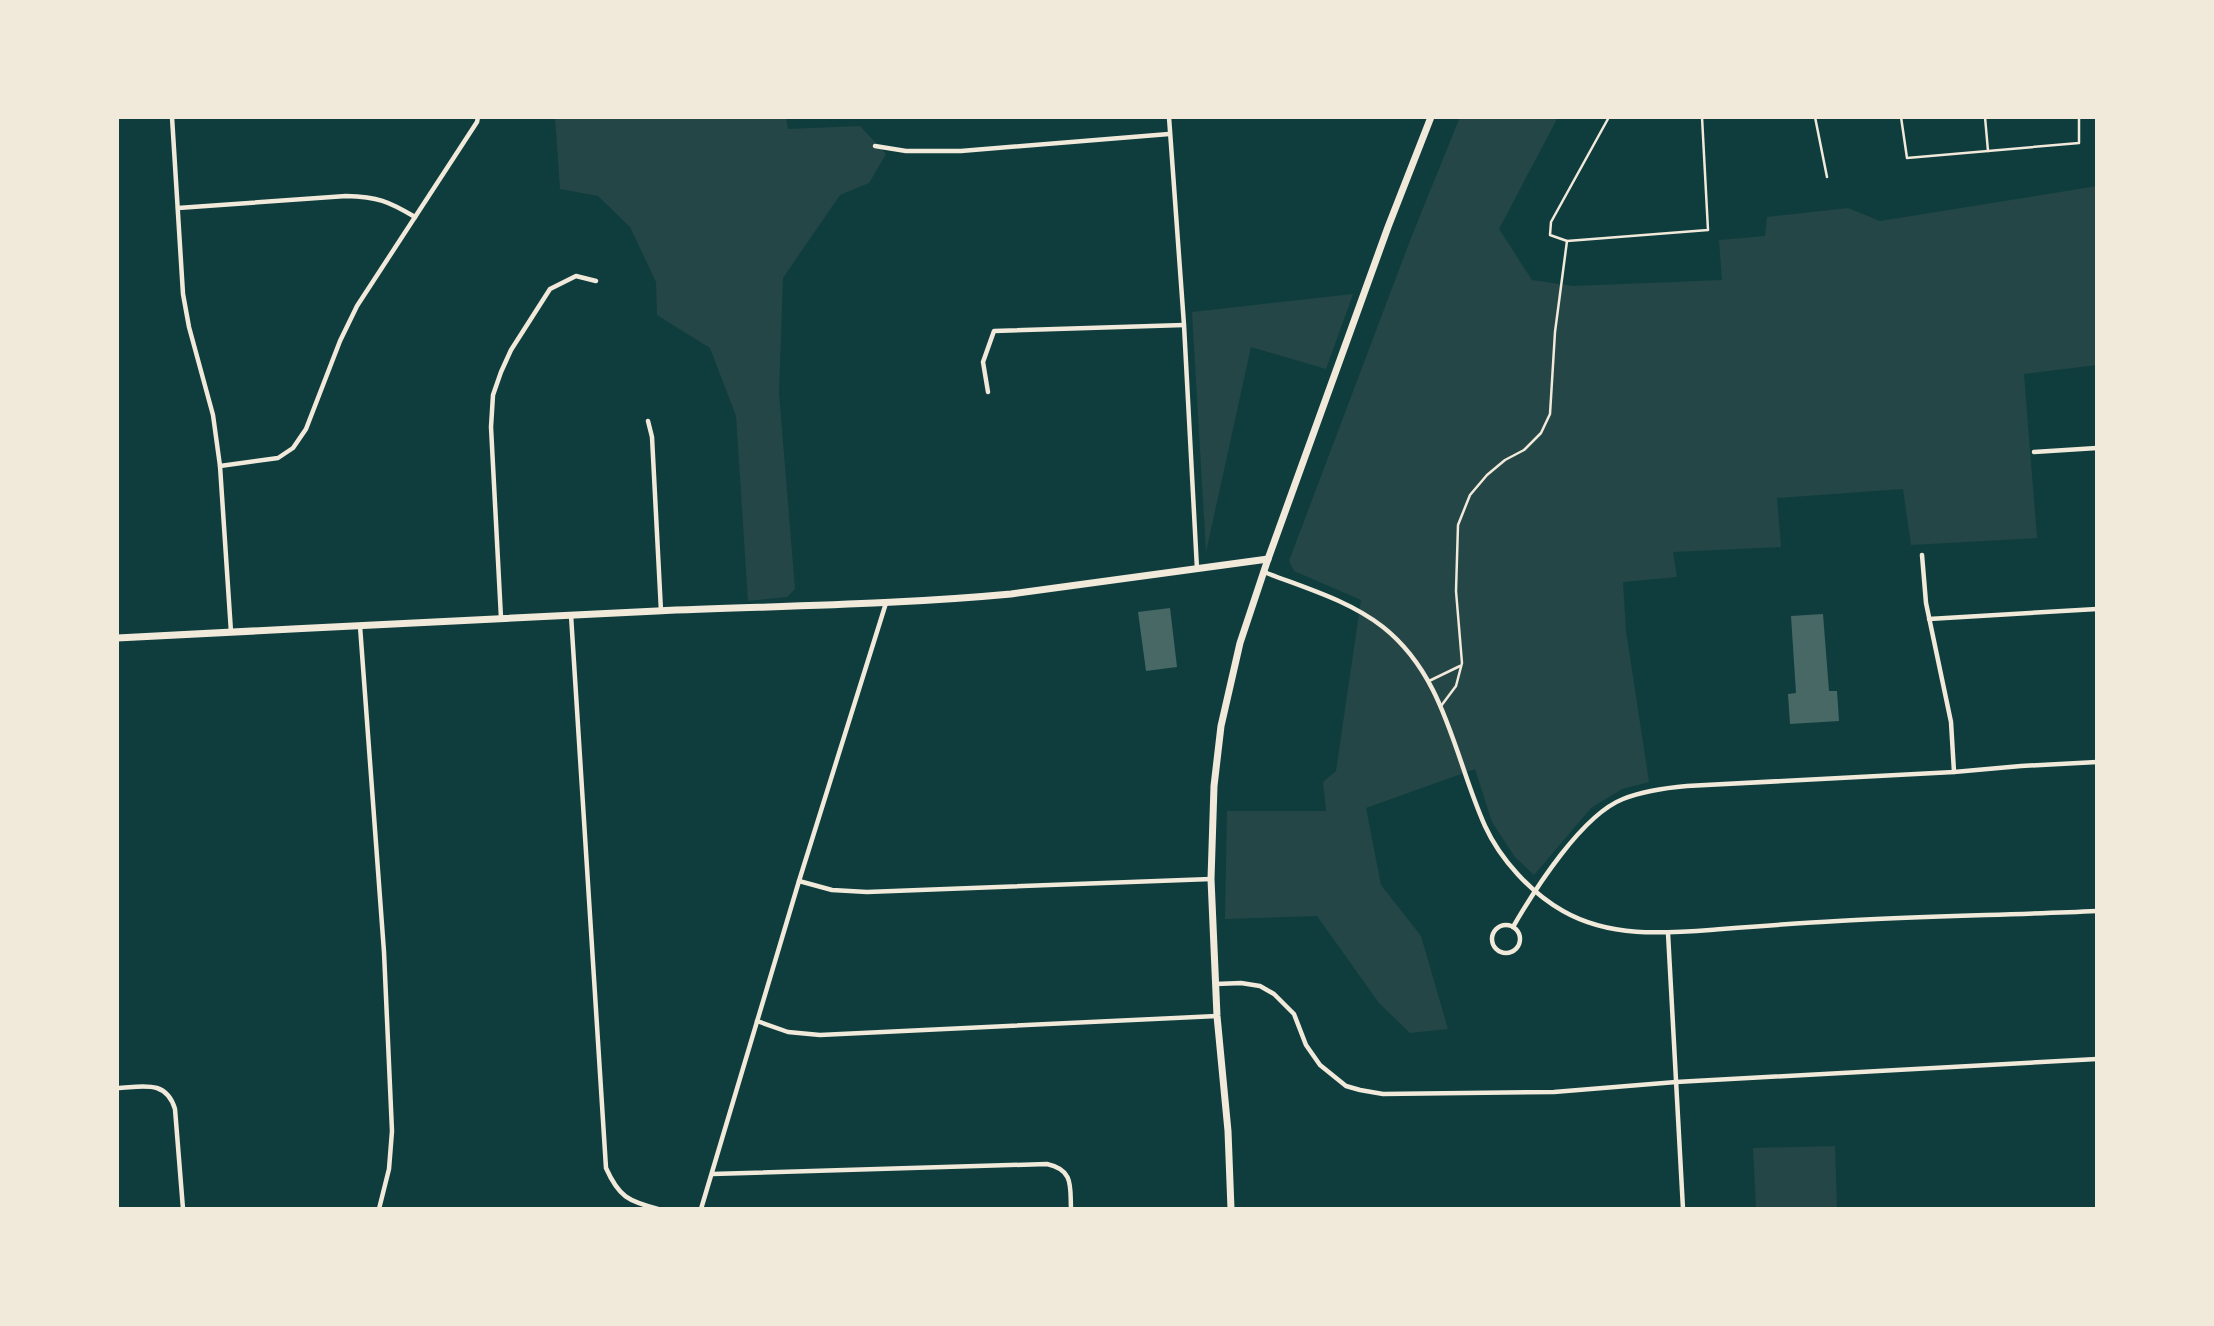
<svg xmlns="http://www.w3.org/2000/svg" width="2214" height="1326" font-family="Mulish,sans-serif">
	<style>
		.green { fill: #244646 }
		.building { fill: #486865 }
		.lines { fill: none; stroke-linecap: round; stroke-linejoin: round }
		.service { stroke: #f1e9da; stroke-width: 2.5 }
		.minor { stroke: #f1e9da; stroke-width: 4.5 }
		.secondary { stroke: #f1e9da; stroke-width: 7 }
	</style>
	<rect width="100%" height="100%" fill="#0f3d3e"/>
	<g class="green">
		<polygon points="555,117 786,117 788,129 860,126 886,154 869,183 840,195 783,278 779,393 795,589 787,597 748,601 736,416 710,348 657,315 656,282 630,227 598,196 560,189"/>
		<polygon points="1460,117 1558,117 1499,229 1532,280 1573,286 1722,280 1719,240 1765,236 1767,217 1848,208 1880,221 2097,186 2097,365 2024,374 2037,538 1911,545 1903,489 1777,498 1781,547 1673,552 1677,577 1623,582 1626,631 1649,782 1622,789 1591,808 1534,875 1515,857 1492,822 1475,769 1366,808 1381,885 1421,936 1448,1029 1410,1033 1379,1003 1317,916 1225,919 1227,811 1326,811 1323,782 1336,771 1361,600 1294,571 1289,561 1411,238"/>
		<polygon points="1353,294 1326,369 1251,347 1206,552 1192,312"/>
		<polygon points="1835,1146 1837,1209 1756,1209 1753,1148"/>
	</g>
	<g class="building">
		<polygon points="1170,608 1177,667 1146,671 1138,612"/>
		<polygon points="1823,614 1829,691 1837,691 1839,721 1790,724 1788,694 1796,693 1791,616"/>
	</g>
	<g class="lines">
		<g class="service">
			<polyline points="1609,117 1551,222 1550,235 1567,241 1708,230 1702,117"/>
			<polyline points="1815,117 1827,177"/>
			<polyline points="1901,117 1907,158 2079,143 2079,117"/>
			<polyline points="1985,117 1988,151"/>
			<polyline points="1429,681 1460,666"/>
			<polyline points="1441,706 1456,686 1462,663 1456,591 1458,525 1470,495 1487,475 1505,460 1524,450 1541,433 1550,414 1555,332 1567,241"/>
		</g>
		<g class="minor">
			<polyline points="172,117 183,294 189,327 213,415 220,466 231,632"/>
			<polyline points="1169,117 1184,325 1197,569"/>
			<polyline points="875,146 906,151 961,151 1169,134"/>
			<path d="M178 208 346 196C378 197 388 201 415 217"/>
			<polyline points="988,392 983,362 994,331 1184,325"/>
			<polyline points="648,421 652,437 661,611"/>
			<polyline points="2034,452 2097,448"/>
			<polyline points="220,466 278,458 293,448 306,429 340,341 357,306 477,122 478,117"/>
			<polyline points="1922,555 1926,603 1951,722 1954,772"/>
			<path d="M1264 572C1305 588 1348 600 1383 627 1446 677 1454 757 1485 826 1500 859 1531 893 1563 911 1612 939 1668 933 1722 929 1761 926 1800 923 1838 921 1924 916 2011 915 2097 911"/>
			<path d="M571 615 606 1168C619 1197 628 1201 658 1209"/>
			<polyline points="501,618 491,427 493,395 501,372 511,350 550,289 576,276 596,281"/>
			<polyline points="1929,619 2097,609"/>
			<polyline points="360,626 384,952 392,1131 389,1169 379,1209"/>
			<polyline points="799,881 832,890 867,892 1211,879"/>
			<circle cx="1506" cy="939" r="14"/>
			<path d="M1513 927C1535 889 1582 815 1623 799 1643 791 1664 788 1687 786L1954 772 2021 766 2097 762"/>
			<polyline points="1668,933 1683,1209"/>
			<polyline points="1216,984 1241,983 1260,986 1274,994 1294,1014 1306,1045 1320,1065 1346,1086 1360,1090 1383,1094 1554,1092 1676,1082 2097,1059"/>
			<polyline points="757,1021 788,1032 820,1035 1217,1016"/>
			<path d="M117 1088C142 1087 166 1079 175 1109L183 1209"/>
			<path d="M712 1174 1047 1164C1074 1170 1070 1186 1071 1209"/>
			<polyline points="701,1209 799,881 886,603"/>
		</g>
		<g class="secondary">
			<path d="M117 638C297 629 477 619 657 611 775 606 893 605 1011 594L1268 559"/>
			<polyline points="1231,1209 1228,1131 1217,1016 1211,879 1214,786 1221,726 1240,643 1268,559 1388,227 1431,117"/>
		</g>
	</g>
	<rect width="2214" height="1326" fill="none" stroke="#f1e9da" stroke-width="238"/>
</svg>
